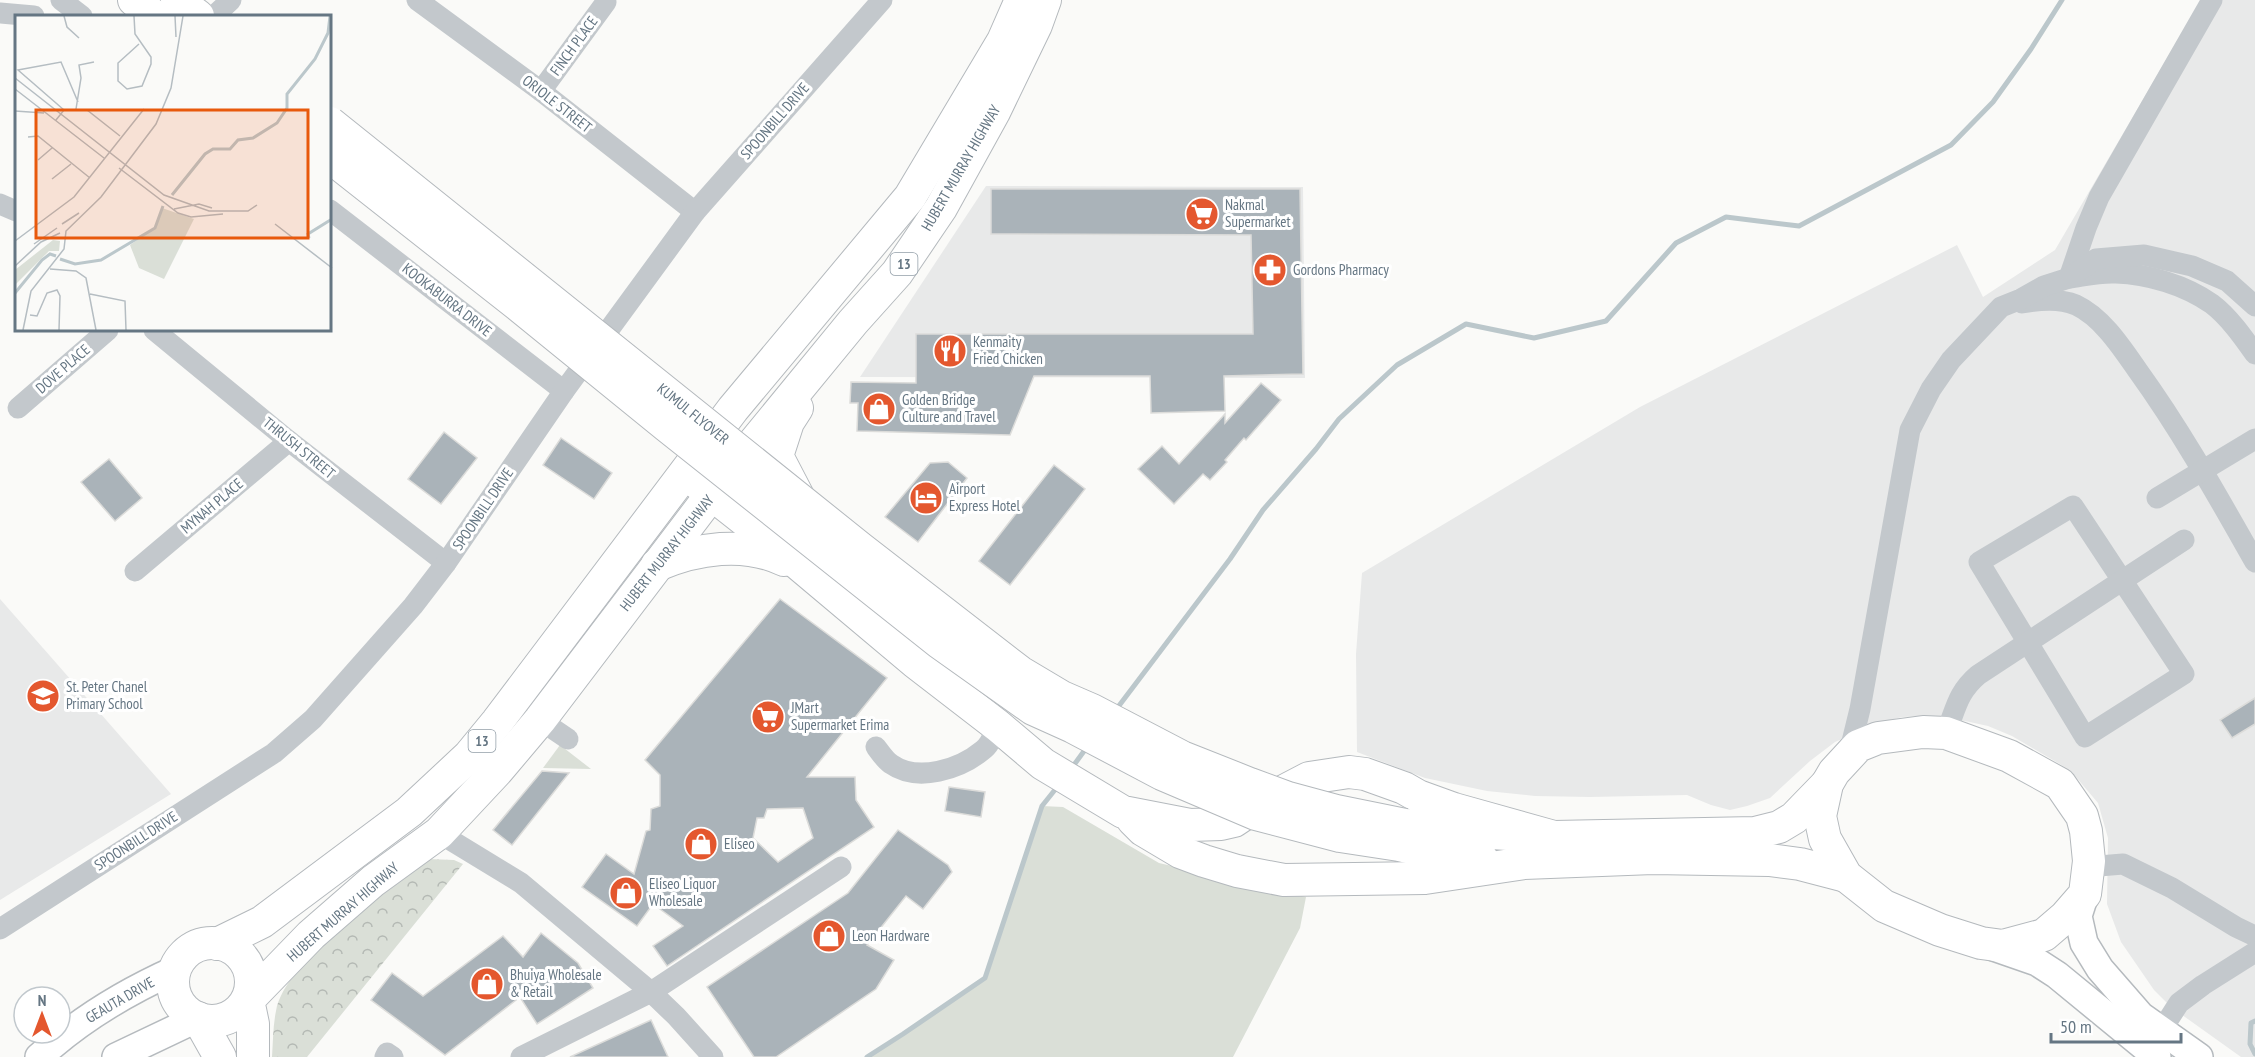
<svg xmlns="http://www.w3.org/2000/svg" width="2255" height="1057" font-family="'PT Sans Narrow',sans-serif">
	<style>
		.built { fill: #e8e9e9 }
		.green { fill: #dadfd7 }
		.park { fill: url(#park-crowns) }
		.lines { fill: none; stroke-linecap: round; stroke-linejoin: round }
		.stream { stroke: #bbc7cb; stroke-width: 5 }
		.building { fill: #aab3b9; stroke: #dcdcda; stroke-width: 1.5; fill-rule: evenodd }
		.major-casing { stroke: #b5babe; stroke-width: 30 }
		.highway-casing { stroke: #b4b9bd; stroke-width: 34 }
		.minor { stroke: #c3c8cc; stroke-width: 21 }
		.major { stroke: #fff; stroke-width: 27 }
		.highway { stroke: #fff; stroke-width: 32 }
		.highway-bridge-casing { stroke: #b4b9bd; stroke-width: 34; stroke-linecap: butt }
		.highway-bridge { stroke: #fff; stroke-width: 32 }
		.labels { text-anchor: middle; stroke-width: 6; stroke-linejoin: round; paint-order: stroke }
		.shield { fill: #fff; stroke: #939fa8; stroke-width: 1.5 }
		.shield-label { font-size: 14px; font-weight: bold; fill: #657683 }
		.street-label { font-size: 15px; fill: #657683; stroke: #fff }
		.poi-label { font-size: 15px; fill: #657683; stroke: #fff; text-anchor: start }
		.inset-river { fill: none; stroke: #bbc7cb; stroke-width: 3 }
		.inset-road { fill: none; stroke: #b5bdc2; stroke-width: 1.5 }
		.view { fill: #e8590c; fill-opacity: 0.15; stroke: #e8590c; stroke-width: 3 }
		.inset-edge { fill: none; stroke: #657683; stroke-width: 3 }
	</style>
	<defs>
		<pattern id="park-crowns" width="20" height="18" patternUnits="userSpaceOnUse" patternTransform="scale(1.5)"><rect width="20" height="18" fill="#dadfd7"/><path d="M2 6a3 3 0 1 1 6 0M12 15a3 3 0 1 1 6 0" fill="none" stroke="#b4b9b4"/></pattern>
	</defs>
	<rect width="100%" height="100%" fill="#fafaf8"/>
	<g class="built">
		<polygon points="2201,0 2255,0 2255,1057 2241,1057 2171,1007 2154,990 2121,942 2107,904 2108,838 2098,803 2070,770 2012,736 1988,726 1965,721 1921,716 1902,717 1879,723 1835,742 1810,761 1770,798 1747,806 1730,810 1711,805 1687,795 1590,797 1535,796 1487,791 1425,778 1357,752 1356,654 1362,573 1640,407 1957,245 1983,297 2055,250"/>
		<polygon points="986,186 1303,187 1305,378 860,377"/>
		<polygon points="0,599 171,794 0,900"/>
	</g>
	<g class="green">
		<polygon points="560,745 591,769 543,768"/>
		<polygon points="1042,806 1063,807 1159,863 1306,897 1300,928 1233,1057 867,1057 903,1034 985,978"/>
	</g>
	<path class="park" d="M428 859 454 860 463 864 307 1057H272C273 1042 273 1025 276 1011 286 959 386 891 428 859Z"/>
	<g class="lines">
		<g class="stream">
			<polyline points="1115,711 1230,559 1263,510 1316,449 1339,419 1397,365 1466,324 1534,338 1606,321 1676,243 1726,217 1799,226 1951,145 1993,102 2031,49 2062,0"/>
			<polyline points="1071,769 1087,747"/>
			<polyline points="2255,1021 2251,1023 2250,1044 2255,1054"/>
			<polyline points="867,1057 903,1034 985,978 1042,806 1058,786"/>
		</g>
	</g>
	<g class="building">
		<polygon points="991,189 1300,189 1303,374 1224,376 1225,411 1151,413 1150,376 1034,376 1010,435 857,431 858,403 850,403 851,382 916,383 916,334 1253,334 1251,235 991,234"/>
		<polygon points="1261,383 1281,400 1246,440 1244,438 1225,460 1227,462 1210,480 1203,474 1174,504 1138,469 1162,446 1179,464 1225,414 1225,423"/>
		<polygon points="444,432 477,458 441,504 408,479"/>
		<polygon points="561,438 612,473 594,499 543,465"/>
		<polygon points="109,459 142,498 115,521 81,482"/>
		<polygon points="948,462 967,478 918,542 885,517 930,463"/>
		<polygon points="1054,465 1085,489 1010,585 979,561"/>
		<path d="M780 599 887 678 807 777H855L856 800 874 827 667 966 653 946 683 926 653 904 637 926 582 887 606 854 634 874 646 831 650 830 651 809 660 806V775L645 760ZM803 808 813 838 778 862 753 838 757 818H764L767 809Z"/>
		<polygon points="2255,698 2255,724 2232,738 2220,720"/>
		<polygon points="542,771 569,773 512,845 493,830"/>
		<polygon points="949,787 985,792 981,817 945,811"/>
		<polygon points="898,830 948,865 952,872 923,909 906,896 867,945 894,960 876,989 776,1057 754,1057 707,987 848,893"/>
		<polygon points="541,933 578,963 593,988 537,1024 520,997 445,1055 371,1000 392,973 423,996 503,936 523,957"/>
		<polygon points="651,1020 668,1057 570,1057"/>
	</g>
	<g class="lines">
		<defs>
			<g id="major">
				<polyline points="2085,894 2078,916 2084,943 2100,969 2141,1016 2199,1057"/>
				<polyline points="1988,945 2037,962 2057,975 2157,1057"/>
				<path d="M39 1057C79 1020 126 992 175 970"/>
				<polyline points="116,1057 198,1018"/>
			</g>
			<g id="highway">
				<polyline points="134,0 154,16"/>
				<polyline points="177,0 198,16"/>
				<polyline points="797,408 788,422 777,456 802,504"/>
				<polyline points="695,481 771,541 915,662 998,726 1043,764 1123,812 1190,825 1221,824 1234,821 1261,803 1309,778 1349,772 1365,774 1404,788 1418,796 1454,809 1554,837"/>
				<path d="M657 565C697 548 744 541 784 560"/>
				<polygon points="1923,732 1946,733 2009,756 2060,784 2082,816 2086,831 2089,861 2085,894 2065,917 2044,935 2003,946 1981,943 1940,930 1884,906 1846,876 1825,839 1820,816 1827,784 1834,772 1858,746 1878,738"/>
				<polyline points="1133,820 1143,830 1180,852 1204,861 1237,871 1284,880 1425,878 1524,863 1653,858 1769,860 1800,864 1846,876"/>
				<polyline points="1405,825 1429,829 1554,837 1755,833 1779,827 1794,818 1827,784"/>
				<polyline points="1399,845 1437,854 1482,859"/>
				<circle cx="212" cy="982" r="39"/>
				<polyline points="217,944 262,922 409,812 469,756 497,722 733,409 910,197 1003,41 1021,0"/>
				<polyline points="198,1018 220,1057"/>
				<polyline points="253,1057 253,1024 248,1000 311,935 373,881 439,833 497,771 540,720 711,495 853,322 897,273 941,208 994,112 1036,25 1045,0"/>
			</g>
		</defs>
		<use href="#major" class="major-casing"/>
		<use href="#highway" class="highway-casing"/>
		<g class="minor">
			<polyline points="61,0 82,16"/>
			<polyline points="417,0 541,91 695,212"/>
			<path d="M2212 0 2099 197 2086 228 2069 278C2084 276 2100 272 2116 273 2148 274 2185 285 2212 304 2229 317 2243 337 2255 354"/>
			<polyline points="0,13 34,16"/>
			<polyline points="214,16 231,0"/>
			<polyline points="541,91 606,2"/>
			<polyline points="0,204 16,211"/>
			<polyline points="330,210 564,391"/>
			<path d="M2022 303C2040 300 2059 298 2076 305 2102 317 2122 348 2138 371 2182 432 2218 497 2255 562"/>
			<polyline points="154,330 289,441 446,563"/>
			<polyline points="18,408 108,330"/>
			<polyline points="2157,498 2255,439"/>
			<polygon points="2073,506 2184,674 2085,737 1979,562"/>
			<polyline points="135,571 289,441"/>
			<polyline points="540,720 568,739"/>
			<path d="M1946 733C1956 709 1957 693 1978 675L2184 540"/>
			<path d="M876 747C880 752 885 760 891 764 918 783 960 769 983 750 990 745 994 734 998 726"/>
			<polyline points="1849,754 1860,709 1910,430 1931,389 1951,360 2001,307 2021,299 2044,286 2069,278 2096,259 2144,255 2192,266 2227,281 2255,306"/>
			<polyline points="439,833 521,883 651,992 676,1016 713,1057"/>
			<polyline points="2086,877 2099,866 2123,864 2172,888 2236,927 2255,936"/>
			<polyline points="0,929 274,753 313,719 413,606 446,563 564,391 695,212 882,0"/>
			<polyline points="2161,1031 2179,1003 2203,985 2255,952"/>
			<polyline points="385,1057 387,1053 393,1057"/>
			<polyline points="521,1057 651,992 841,867"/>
		</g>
		<use href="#major" class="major"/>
		<use href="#highway" class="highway"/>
		<defs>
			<g id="highway-bridge">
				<polyline points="330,123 860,548 1020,672 1062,697 1092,710 1182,757 1250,784 1288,798 1336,811 1405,825"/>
				<polyline points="330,157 518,305 667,426 940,643 1033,709 1073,727 1162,774 1256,814 1340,836 1399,845"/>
			</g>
		</defs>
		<use href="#highway-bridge" class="highway-bridge-casing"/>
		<use href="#highway-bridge" class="highway-bridge"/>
	</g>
	<defs>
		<symbol id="supermarket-disc" viewBox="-11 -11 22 22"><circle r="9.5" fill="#e4572e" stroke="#fff"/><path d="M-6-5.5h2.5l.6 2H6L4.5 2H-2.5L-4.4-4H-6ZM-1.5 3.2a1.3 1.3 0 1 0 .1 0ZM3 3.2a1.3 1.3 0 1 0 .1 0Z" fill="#fff"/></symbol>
		<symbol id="pharmacy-disc" viewBox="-11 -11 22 22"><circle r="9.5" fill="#e4572e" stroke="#fff"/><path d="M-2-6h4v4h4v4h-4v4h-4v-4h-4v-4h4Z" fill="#fff"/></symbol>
		<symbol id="restaurant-disc" viewBox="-11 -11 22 22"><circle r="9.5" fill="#e4572e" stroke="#fff"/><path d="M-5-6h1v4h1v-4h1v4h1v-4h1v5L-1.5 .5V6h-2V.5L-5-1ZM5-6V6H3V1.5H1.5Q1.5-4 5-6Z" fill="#fff"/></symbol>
		<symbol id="shop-disc" viewBox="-11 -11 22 22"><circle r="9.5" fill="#e4572e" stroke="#fff"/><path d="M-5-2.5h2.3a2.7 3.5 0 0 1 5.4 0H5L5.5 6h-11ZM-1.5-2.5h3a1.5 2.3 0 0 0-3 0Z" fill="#fff"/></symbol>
		<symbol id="hotel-disc" viewBox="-11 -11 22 22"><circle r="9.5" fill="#e4572e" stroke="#fff"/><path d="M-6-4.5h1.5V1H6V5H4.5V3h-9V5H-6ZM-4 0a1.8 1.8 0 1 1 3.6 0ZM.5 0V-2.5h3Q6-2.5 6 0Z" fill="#fff"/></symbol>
		<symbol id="school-disc" viewBox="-11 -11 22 22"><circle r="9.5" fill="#e4572e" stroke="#fff"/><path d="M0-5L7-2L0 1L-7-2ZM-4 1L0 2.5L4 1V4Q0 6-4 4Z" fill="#fff"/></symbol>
	</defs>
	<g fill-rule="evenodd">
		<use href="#supermarket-disc" x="1183" y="195" width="38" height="38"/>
		<use href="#pharmacy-disc" x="1251" y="251" width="38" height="38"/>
		<use href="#restaurant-disc" x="931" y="332" width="38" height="38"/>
		<use href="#shop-disc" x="860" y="390" width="38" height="38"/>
		<use href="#hotel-disc" x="907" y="479" width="38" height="38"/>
		<use href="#school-disc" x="24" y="677" width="38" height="38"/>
		<use href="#supermarket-disc" x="749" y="698" width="38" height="38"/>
		<use href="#shop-disc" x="682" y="825" width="38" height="38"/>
		<use href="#shop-disc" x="607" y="874" width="38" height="38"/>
		<use href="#shop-disc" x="810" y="917" width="38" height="38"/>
		<use href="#shop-disc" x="468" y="965" width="38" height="38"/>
	</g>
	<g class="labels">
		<g class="shield">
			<rect x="890.5" y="253" width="27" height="22" rx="4.5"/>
			<rect x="468.5" y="730" width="27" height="22" rx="4.5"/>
		</g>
		<g class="shield-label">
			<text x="904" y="269">13</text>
			<text x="482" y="746">13</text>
		</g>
		<g class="street-label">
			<text transform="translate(574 46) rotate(-54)" y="5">FINCH PLACE</text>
			<text transform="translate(557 104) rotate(38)" y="5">ORIOLE STREET</text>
			<text transform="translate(775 121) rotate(-49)" y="5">SPOONBILL DRIVE</text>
			<text transform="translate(961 168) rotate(-60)" y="5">HUBERT MURRAY HIGHWAY</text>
			<text transform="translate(447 300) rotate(38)" y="5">KOOKABURRA DRIVE</text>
			<text transform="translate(63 369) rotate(-41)" y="5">DOVE PLACE</text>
			<text transform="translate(693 414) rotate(39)" y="5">KUMUL FLYOVER</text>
			<text transform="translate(299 448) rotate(39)" y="5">THRUSH STREET</text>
			<text transform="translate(212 506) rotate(-40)" y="5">MYNAH PLACE</text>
			<text transform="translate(483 509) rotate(-56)" y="5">SPOONBILL DRIVE</text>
			<text transform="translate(667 553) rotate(-52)" y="5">HUBERT MURRAY HIGHWAY</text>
			<text transform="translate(136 841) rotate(-33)" y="5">SPOONBILL DRIVE</text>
			<text transform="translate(343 912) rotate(-41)" y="5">HUBERT MURRAY HIGHWAY</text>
			<text transform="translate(120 1000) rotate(-30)" y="5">GEAUTA DRIVE</text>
		</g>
		<g class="poi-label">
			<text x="1225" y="210">Nakmal<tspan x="1225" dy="17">Supermarket</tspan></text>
			<text x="1293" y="275">Gordons Pharmacy</text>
			<text x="973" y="347">Kenmaity<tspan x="973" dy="17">Fried Chicken</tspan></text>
			<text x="902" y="405">Golden Bridge<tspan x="902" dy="17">Culture and Travel</tspan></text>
			<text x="949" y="494">Airport<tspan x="949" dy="17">Express Hotel</tspan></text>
			<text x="66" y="692">St. Peter Chanel<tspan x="66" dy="17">Primary School</tspan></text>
			<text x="791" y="713">JMart<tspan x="791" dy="17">Supermarket Erima</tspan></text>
			<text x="724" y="849">Eliseo</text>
			<text x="649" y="889">Eliseo Liquor<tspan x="649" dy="17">Wholesale</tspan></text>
			<text x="852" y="941">Leon Hardware</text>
			<text x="510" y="980">Bhuiya Wholesale<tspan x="510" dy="17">&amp; Retail</tspan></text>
		</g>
	</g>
	<g transform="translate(15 15)">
		<rect width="316" height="316" fill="#fafaf8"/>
		<path d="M147 193 179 204 149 264 124 253 115 230 140 213Z" fill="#dadfd7"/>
		<path d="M38 225 45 226 44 236H34L0 270V255Z" fill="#dadfd7"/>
		<path class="inset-river" d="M157 180 190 139 198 134H215L223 125 238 123 262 108 272 93V79L300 44 313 18 315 1M294 223 293 219 317 204M45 244 60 249 86 245 140 213 148 191M0 278 27 245 35 239 41 241"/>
		<path class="inset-road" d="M49 1 52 12 64 23M119 1 120 19 136 42V49L127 71 112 74 103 66V48L124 29M160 1 161 22M0 63 149 180 194 196H233L242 190M0 74 89 143M61 94 66 63 64 50 79 47M49 95 3 55 46 47 63 87M0 96 29 98M41 105 49 95H72L105 121M13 122 23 121 75 163M23 145 37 133M104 153 163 198 176 202 208 199M37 164 56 149M159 194 184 189 197 193M47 209 64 198M260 209 317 253M0 226 59 182 129 94M19 229 42 213M0 251 26 227 45 218M35 254 61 256 71 263 81 315M75 279 110 286 111 315M15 300 22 301 32 278 42 275 45 281 44 315M8 315 16 276 49 234 51 216 86 182 141 109 156 73 168 1"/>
		<path class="view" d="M21 95H293V223H21Z"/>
		<rect width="316" height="316" class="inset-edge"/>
	</g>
	<g transform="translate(42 1015)"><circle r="28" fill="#ffffff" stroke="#c1c8cd" stroke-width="1.5"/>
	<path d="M0-4.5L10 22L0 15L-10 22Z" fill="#e4572e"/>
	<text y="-9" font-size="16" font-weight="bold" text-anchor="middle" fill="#657683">N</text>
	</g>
	<path d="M2051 1033v9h130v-9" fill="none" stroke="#657683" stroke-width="3"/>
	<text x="2060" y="1033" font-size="18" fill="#657683" stroke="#ffffff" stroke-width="4.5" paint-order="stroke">50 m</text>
</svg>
